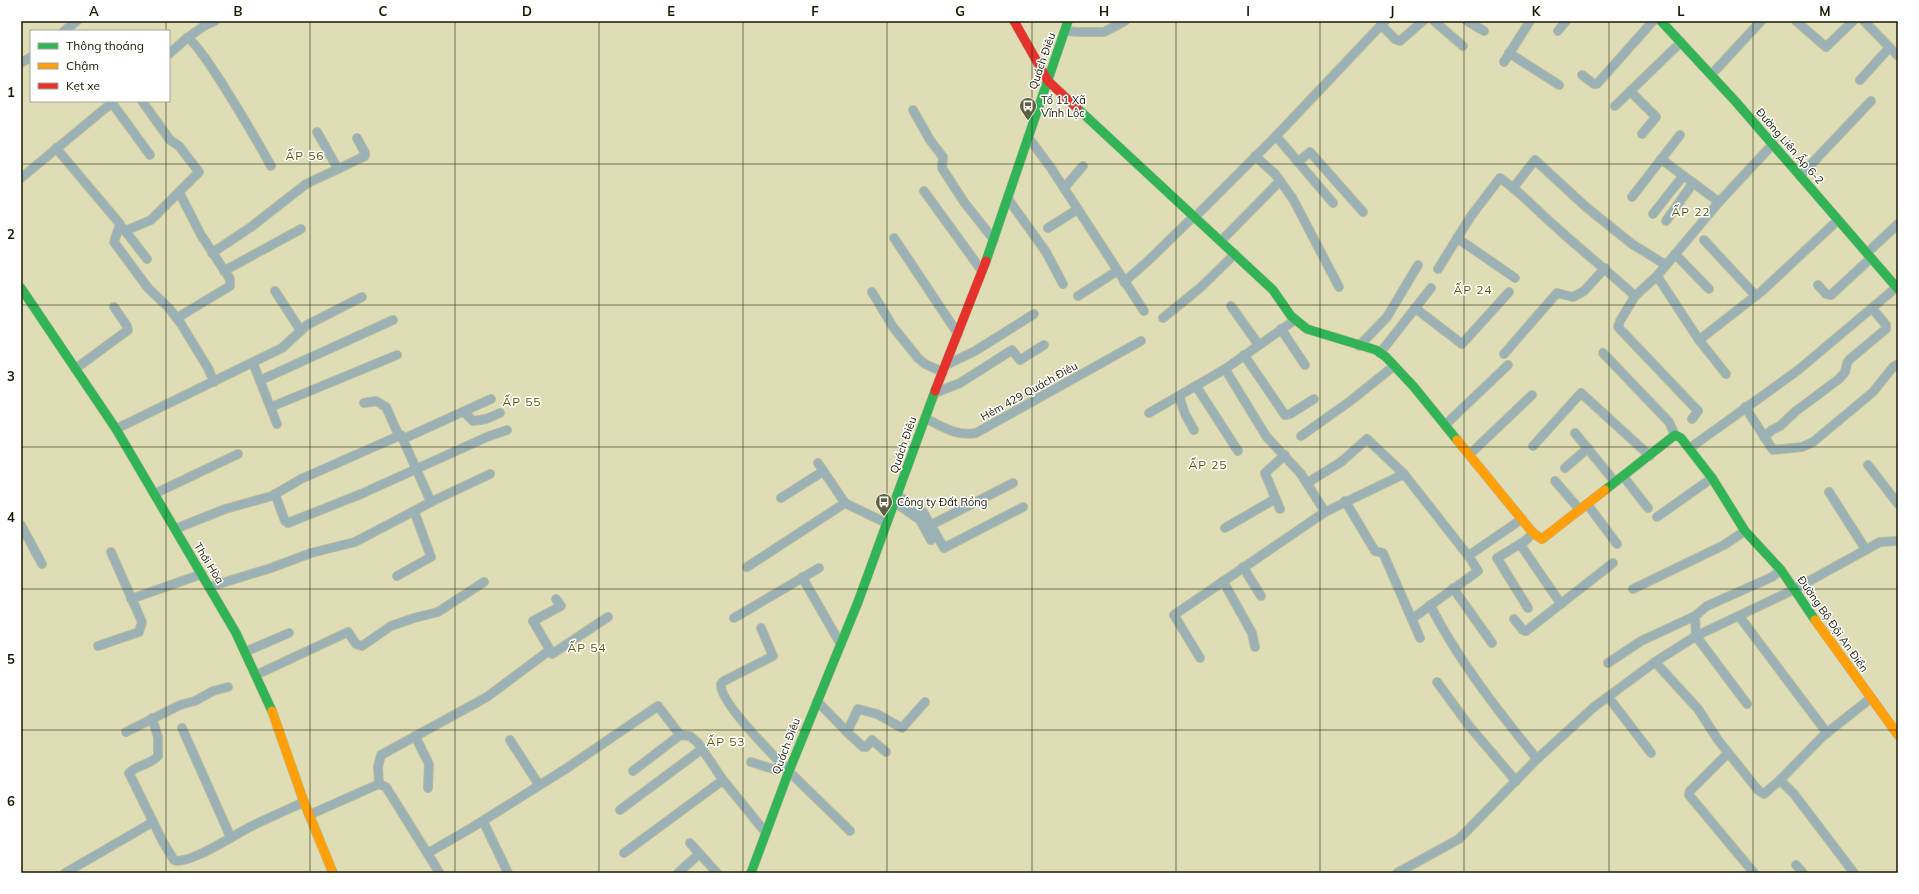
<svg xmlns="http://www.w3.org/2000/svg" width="1919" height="894" font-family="Mulish,sans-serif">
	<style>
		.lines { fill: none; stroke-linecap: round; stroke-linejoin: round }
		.street-casing { stroke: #bbba9c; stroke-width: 10 }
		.fast-casing { stroke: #bbba9c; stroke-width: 10 }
		.slow-casing { stroke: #bbba9c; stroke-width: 10 }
		.jam-casing { stroke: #bbba9c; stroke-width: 10 }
		.street { stroke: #9ab1b5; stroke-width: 8 }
		.fast { stroke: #30b455; stroke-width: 9 }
		.slow { stroke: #ff9f0a; stroke-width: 9 }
		.jam { stroke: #e5322d; stroke-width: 9 }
		.grid { fill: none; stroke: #1a1900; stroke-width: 1; stroke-opacity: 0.55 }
		.labels { text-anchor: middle; stroke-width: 3; stroke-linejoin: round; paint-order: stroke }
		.street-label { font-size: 11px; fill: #1a1900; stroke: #fff }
		.poi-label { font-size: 11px; fill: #1a1900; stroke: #fff; text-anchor: start }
		.neighbourhood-label { font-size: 12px; letter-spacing: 1px; fill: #575508; stroke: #fff }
		.neatline { fill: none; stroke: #1a1900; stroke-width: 1.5 }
		.grid-label { font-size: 13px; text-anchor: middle; font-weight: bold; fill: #1a1900 }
	</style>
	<rect width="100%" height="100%" fill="#deddb6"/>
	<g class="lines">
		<defs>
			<g id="street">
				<polyline points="1434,21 1463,46"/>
				<polyline points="1467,21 1484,31"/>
				<polyline points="1796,21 1826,47 1853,21"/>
				<polyline points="1864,21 1898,56"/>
				<polyline points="1381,25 1395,39 1400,41 1423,21"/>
				<polyline points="64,31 77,21"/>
				<polyline points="1065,31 1079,32 1104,32 1125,21"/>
				<polyline points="1558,31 1566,21"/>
				<polyline points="187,38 204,26 215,21"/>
				<polyline points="1509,53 1559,85"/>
				<path d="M169 54 187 38C200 41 261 148 271 166"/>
				<polyline points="1504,62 1530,21"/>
				<polyline points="21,63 31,57"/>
				<polyline points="1712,74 1761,21"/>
				<polyline points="1582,75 1594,84 1597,84 1653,21"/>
				<polyline points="1860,80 1889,48"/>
				<polyline points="1630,91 1656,117 1642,134"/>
				<polyline points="112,103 150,155"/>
				<polyline points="1615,106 1681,42"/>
				<polyline points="913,110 930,140 943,157 942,168 964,202 994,240"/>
				<polyline points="1276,136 1333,203"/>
				<polyline points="1028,137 1051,168 1144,311"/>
				<polyline points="56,148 120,224 114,242 148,288 169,308 181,324 208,368 214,382"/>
				<polyline points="1255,156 1275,174 1293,199 1339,287"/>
				<polyline points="1661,159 1719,202"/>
				<polyline points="1298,162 1310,152 1363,212"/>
				<polyline points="338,169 365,156 365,153 357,138"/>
				<polyline points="1800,176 1871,101"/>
				<polyline points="21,178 114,101"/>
				<polyline points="1064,188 1083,166"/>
				<polyline points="1513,188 1535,160 1586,207 1632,244 1666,265"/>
				<polyline points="924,191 982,271"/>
				<polyline points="1632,197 1680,135"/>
				<polyline points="1008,199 1046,252 1063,284"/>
				<polyline points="1653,214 1683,176"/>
				<polyline points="1195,217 1276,136 1385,21"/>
				<polyline points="1666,221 1693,183"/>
				<polyline points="123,228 147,259"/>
				<polyline points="1048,228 1078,209"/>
				<polyline points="125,231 151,220 199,172 179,146 170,140 142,101"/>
				<polyline points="894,238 958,334"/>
				<polyline points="1457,238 1515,278"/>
				<polyline points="1704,240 1756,296"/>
				<polyline points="1221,241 1280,181"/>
				<polyline points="212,253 251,227 306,184 338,169 317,132"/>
				<polyline points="1867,253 1898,224"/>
				<polyline points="1675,254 1709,289"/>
				<path d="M1438 269 1471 216 1500 178C1521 192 1537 211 1556 227 1582 251 1609 272 1635 296L1657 276"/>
				<polyline points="224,271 301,229"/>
				<polyline points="1124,282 1149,260 1194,216"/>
				<polyline points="1818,285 1826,294 1831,295 1871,258"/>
				<polyline points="275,291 301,331"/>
				<polyline points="872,292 893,327 918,358 925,364 943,372"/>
				<polyline points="1078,296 1117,271"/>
				<polyline points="1635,296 1620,321 1618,327 1698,411 1692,419"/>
				<polyline points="1231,306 1258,344"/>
				<polyline points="1415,308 1462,344 1509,292"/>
				<polyline points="177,318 230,286 230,279 201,235 179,192"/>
				<polyline points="1163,318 1200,288 1235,254"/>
				<polyline points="1281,329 1305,365"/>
				<polyline points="1699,340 1762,291 1838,220"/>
				<polyline points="1359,346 1387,317 1418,265"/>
				<polyline points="1380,353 1431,288"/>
				<polyline points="1603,353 1669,422 1675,435"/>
				<polyline points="1504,354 1557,293 1573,297 1584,291 1605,268"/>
				<polyline points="1244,355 1285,415 1290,414 1314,399"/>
				<polyline points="253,363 277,424"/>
				<polyline points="946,365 975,351 1034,314"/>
				<polyline points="75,369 128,330 127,326 114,307"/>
				<polyline points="1225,369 1266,436 1301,474 1325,512"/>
				<polyline points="1726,374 1699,340 1657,276 1719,202 1773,144"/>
				<polyline points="261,380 393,320"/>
				<polyline points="1196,386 1238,451"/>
				<polyline points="935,393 960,383 1012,350 1020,360 1044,345"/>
				<polyline points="1179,396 1185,414 1194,430"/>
				<polyline points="364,403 376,401 386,407 399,436"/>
				<polyline points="271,407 397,355"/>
				<polyline points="1745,407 1773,450 1802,447 1813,442 1873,392 1893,367 1898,364"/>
				<polyline points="464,412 473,421 486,419 500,413"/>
				<polyline points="1149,413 1225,369 1295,320"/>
				<path d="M925 418C941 426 957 437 976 433L1141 341"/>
				<polyline points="1445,425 1508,365"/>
				<polyline points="116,429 282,348 307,325 362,297"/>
				<polyline points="1575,433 1615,482"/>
				<polyline points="1301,436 1349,402 1394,366"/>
				<polyline points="1764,437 1772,430 1780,426 1796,411 1839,379 1845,372 1847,363 1850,359 1886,329 1886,325 1872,308"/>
				<polyline points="403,439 491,399"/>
				<polyline points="1533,446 1581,393 1650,456"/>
				<polyline points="1690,448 1797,371 1898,286"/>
				<polyline points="1469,455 1532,395"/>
				<polyline points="818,463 845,503 886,523"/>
				<polyline points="1868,465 1898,504"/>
				<polyline points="1565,468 1588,448"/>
				<polyline points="1623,476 1648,508"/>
				<polyline points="1555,481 1580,510"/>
				<polyline points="1307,483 1341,462 1367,439 1404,474 1470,558 1478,571 1413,618"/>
				<polyline points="1829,492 1866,550"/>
				<polyline points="154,494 238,454"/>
				<polyline points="275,494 285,521 288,523 361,494 487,437 507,430"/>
				<polyline points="897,495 923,512 944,548 1023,507"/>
				<polyline points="781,498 822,472"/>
				<polyline points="1345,501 1375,551 1383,553 1420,638"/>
				<polyline points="894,502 920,520 931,540"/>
				<polyline points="1587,504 1617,544"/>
				<polyline points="1280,509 1265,473 1285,455"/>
				<polyline points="1657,517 1712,478"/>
				<polyline points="21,525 42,564"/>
				<polyline points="931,525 1013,483"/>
				<polyline points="1225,528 1275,499"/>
				<polyline points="175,529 225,509 272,496 301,479 401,435 431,502"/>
				<polyline points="1520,544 1561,604"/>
				<polyline points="1468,556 1522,519"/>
				<polyline points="747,567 845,503"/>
				<polyline points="1243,567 1261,596"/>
				<polyline points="397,576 431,557 414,511"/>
				<polyline points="802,577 840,643"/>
				<polyline points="1223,581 1252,633 1255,647"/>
				<polyline points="209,587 271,568 311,553 355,542 435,500 490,474"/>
				<polyline points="1453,588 1492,643"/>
				<polyline points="1633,589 1724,545 1745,531"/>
				<polyline points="131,599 202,574"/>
				<path d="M1430 605C1458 660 1498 711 1537 759"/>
				<polyline points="1528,608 1497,558 1525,541 1533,533"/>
				<polyline points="1739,616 1827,733"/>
				<polyline points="734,618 819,568"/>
				<polyline points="1514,619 1523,630 1526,631 1613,563"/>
				<path d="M761 628 773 656 724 681 721 684C717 708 830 810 850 831"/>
				<polyline points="98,646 139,632 142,622 111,552"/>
				<polyline points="550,650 533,621 561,606 556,599"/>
				<polyline points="245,652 289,633"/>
				<polyline points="1200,658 1174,615 1325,512 1404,474"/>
				<polyline points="1655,662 1698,709 1718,740 1758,790 1764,794 1780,780 1794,794 1854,873"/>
				<polyline points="1608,663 1641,641 1695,616"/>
				<polyline points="256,675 348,632 356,644 362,646 391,626 414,618 438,612 484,582"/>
				<polyline points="1437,682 1470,727 1516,781"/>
				<polyline points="1609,698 1651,753"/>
				<polyline points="817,701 847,732 858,709 877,714 902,728 925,702"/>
				<polyline points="1747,704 1696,636 1695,616 1707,606 1772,577 1781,570"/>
				<path d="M152 718 158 737V756C150 765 137 765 129 773L163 842 174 860C189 866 238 832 254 825 270 817 287 810 304 802"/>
				<polyline points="182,728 231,838"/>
				<polyline points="126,732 180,705 195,701 213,691 228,687"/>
				<polyline points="847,732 863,747 866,747 872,740 886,752"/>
				<polyline points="415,736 429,764 428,788"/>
				<polyline points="510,740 539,785"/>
				<polyline points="1728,753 1690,791 1689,795 1754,873"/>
				<polyline points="751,762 776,770 783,765"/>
				<polyline points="633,771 680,735 690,736 698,743 723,780 766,833"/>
				<polyline points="1780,780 1823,736 1871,698"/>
				<polyline points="379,784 378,767 381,755 487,697 550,650 552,654 608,617"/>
				<polyline points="620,810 702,749"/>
				<polyline points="309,815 379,784 386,787 439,872 438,873"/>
				<polyline points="483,821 508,873"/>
				<polyline points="690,843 717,873"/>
				<polyline points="428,853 473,827 567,768 658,706 680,735"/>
				<polyline points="624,853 723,780"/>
				<polyline points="1796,865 1803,873"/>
				<polyline points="65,873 153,822"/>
				<polyline points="678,873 699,854"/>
				<polyline points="1397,873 1459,839 1537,759 1594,707 1655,662 1696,636 1793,590 1880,542 1898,541"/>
			</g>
			<g id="fast">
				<polyline points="1661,21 1736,102 1898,289"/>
				<polyline points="1077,108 1273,290 1291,316 1307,329 1376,350 1386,357 1414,387 1457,440"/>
				<polyline points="986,261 1068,21"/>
				<polyline points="21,288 116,429 236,633 272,711"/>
				<polyline points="1605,490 1675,435 1681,438 1712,478 1745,531 1781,570 1815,620"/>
				<polyline points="751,873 789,771 858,602 935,391"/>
			</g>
			<g id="slow">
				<polyline points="1457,440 1533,533 1542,539 1605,490"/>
				<polyline points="1815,620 1898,735"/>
				<polyline points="272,711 304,802 333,873"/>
			</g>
			<g id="jam">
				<polyline points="1014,21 1048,81 1077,108"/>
				<polyline points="935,391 986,261"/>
			</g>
		</defs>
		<use href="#street" class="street-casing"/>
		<use href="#fast" class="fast-casing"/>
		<use href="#slow" class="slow-casing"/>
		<use href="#jam" class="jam-casing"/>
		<use href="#street" class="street"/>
		<use href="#fast" class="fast"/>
		<use href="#slow" class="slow"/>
		<use href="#jam" class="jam"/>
	</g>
	<path class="grid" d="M166 21V31M310 21V873M455 21V873M599 21V873M743 21V873M887 21V873M1032 21V873M1176 21V873M1320 21V873M1464 21V873M1609 21V873M1753 21V873M166 101V873M21 164H1898M21 305H1898M21 447H1898M21 589H1898M21 730H1898"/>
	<defs>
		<symbol id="bus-pin" viewBox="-11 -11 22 30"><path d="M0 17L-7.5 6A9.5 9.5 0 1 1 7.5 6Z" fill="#5f5e40" stroke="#fff"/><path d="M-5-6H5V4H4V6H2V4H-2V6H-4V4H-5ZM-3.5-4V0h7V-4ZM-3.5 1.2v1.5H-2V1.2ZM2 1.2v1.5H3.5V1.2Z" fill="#fff"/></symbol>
	</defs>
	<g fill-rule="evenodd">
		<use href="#bus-pin" x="1018" y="96" width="20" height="27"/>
		<use href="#bus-pin" x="874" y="492" width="20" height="27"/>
	</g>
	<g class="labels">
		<g class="street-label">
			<text transform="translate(1042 61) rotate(-71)" y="4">Quách Điêu</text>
			<text transform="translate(1790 146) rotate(49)" y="4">Đường Liên Ấp 6-2</text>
			<text transform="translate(1029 391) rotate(-29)" y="4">Hẻm 429 Quách Điêu</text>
			<text transform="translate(903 445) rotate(-71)" y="4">Quách Điêu</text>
			<text transform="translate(209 563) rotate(58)" y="4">Thới Hòa</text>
			<text transform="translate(1833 624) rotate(55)" y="4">Đường Bộ Đội An Điền</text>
			<text transform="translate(786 746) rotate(-69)" y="4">Quách Điêu</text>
		</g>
		<g class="poi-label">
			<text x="1041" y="104">Tổ 11 Xã<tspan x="1041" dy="13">Vĩnh Lộc</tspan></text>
			<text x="897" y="506">Công ty Đất Rồng</text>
		</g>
		<g class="neighbourhood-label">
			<text x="305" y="160">ẤP 56</text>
			<text x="1691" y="216">ẤP 22</text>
			<text x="1473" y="294">ẤP 24</text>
			<text x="522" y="406">ẤP 55</text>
			<text x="1208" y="469">ẤP 25</text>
			<text x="587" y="652">ẤP 54</text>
			<text x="726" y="746">ẤP 53</text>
		</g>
	</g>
	<rect width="1919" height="894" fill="none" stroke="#ffffff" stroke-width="44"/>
	<rect x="30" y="30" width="140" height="72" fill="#ffffff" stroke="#a3a399"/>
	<rect x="38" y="43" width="20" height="6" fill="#30b455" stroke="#a3a399"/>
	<text x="66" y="50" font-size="12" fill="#1a1900">Thông thoáng</text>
	<rect x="38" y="63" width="20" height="6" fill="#ff9f0a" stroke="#a3a399"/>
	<text x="66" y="70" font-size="12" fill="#1a1900">Chậm</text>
	<rect x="38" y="83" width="20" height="6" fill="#e5322d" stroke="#a3a399"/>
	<text x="66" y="90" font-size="12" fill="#1a1900">Kẹt xe</text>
	<rect x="22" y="22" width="1875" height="850" class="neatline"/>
	<g class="grid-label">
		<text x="94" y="16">A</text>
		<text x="238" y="16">B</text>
		<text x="383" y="16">C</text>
		<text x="527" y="16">D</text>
		<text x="671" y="16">E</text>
		<text x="815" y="16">F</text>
		<text x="960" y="16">G</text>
		<text x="1104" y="16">H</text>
		<text x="1248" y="16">I</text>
		<text x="1392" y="16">J</text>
		<text x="1536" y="16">K</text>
		<text x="1681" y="16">L</text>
		<text x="1825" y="16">M</text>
		<text x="11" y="97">1</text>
		<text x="11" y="239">2</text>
		<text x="11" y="381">3</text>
		<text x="11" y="522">4</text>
		<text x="11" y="664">5</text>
		<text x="11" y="806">6</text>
	</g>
</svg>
